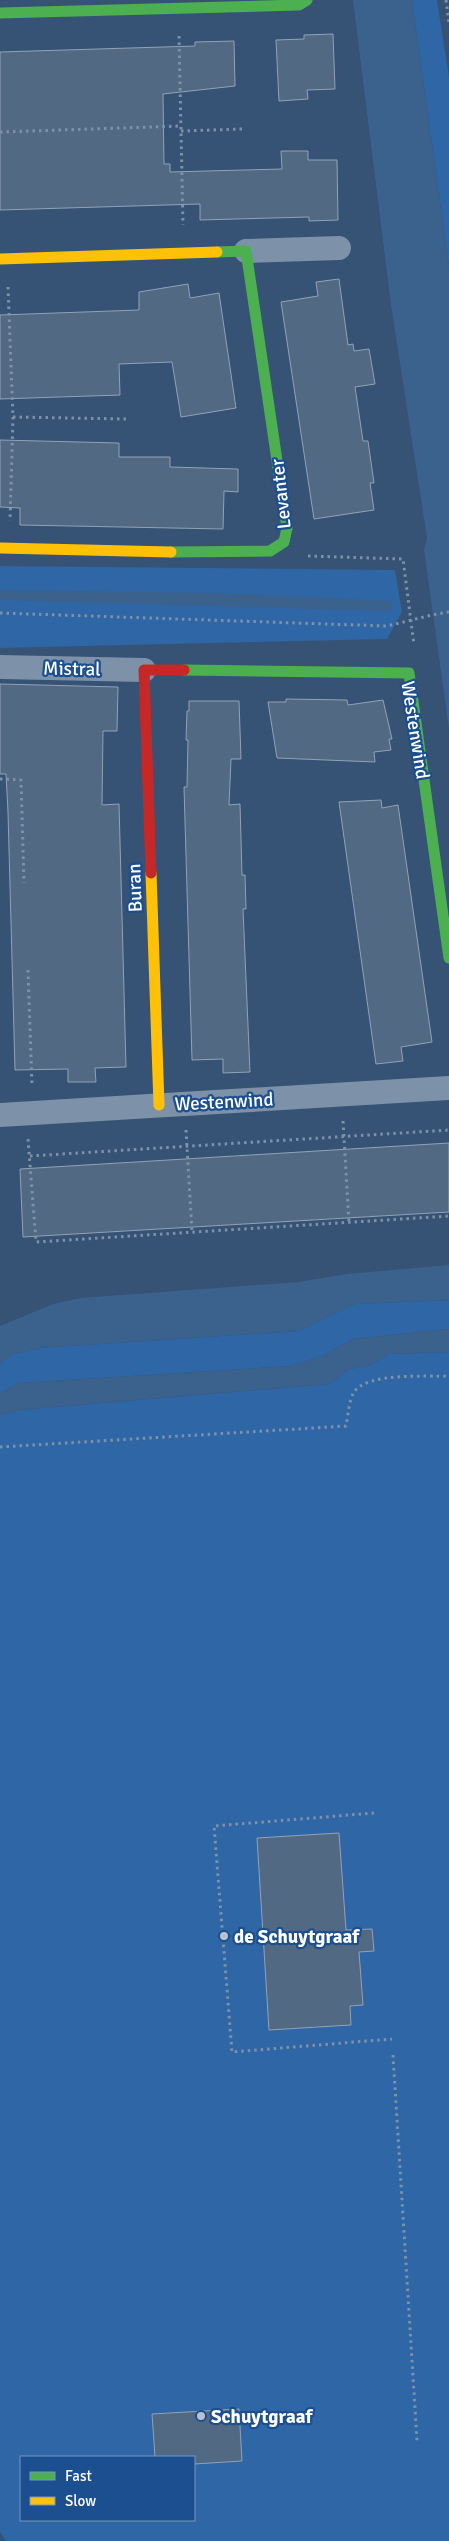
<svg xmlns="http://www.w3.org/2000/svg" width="449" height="2541" font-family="Signika,sans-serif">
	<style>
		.green { fill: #2f66a5; fill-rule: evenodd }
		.water { fill: #3b618d }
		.building { fill: #526984; stroke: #92a2b6 }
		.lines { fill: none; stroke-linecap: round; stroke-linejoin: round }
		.path { stroke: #7d92a8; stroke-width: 3; stroke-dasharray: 2.5 4; stroke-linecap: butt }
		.street { stroke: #7d92a8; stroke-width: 24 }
		.fast { stroke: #4caf50; stroke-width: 11 }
		.slow { stroke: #ffc107; stroke-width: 11 }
		.jam { stroke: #c62828; stroke-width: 11 }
		.poi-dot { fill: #b9c2ce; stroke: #1b4f8f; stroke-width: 2 }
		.labels { text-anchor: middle; stroke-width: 4.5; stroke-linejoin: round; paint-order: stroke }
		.street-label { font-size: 19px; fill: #fff; stroke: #1b4f8f }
		.poi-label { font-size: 19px; font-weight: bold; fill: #fff; stroke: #1b4f8f; text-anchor: start }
	</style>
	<rect width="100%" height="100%" fill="#365274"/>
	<g class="green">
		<polygon points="412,0 437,0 449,77 449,267"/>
		<polygon points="0,566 395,570 402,612 387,639 0,648"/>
		<polygon points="449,1300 449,1329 353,1339 322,1356 291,1366 19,1383 0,1393 0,1363 13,1354 40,1348 299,1331 355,1304"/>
		<path d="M449 1352V2541H6L0 2532V1415L19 1410 329 1384 349 1369 368 1366 389 1354ZM21 2457H194V2520H21Z"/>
	</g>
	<g class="water">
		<polygon points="353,0 412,0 449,267 449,729 424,550 427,538 391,305"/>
		<polygon points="0,590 217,593 392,601 390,611 0,600"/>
		<polygon points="449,1265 449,1300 355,1304 299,1331 40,1348 13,1354 0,1363 0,1326 53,1304 80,1298 298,1282 346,1274"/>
		<polygon points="449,1329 449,1352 389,1354 368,1366 349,1369 329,1384 19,1410 0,1415 0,1393 19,1383 291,1366 322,1356 353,1339"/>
	</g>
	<g class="building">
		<polygon points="333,34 335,89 307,90 308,99 279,101 276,40 304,39 304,35"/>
		<polygon points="234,41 235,86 163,94 164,164 170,164 170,172 282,169 281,151 308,151 308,160 337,160 338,220 309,221 309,217 200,220 200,204 0,210 0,52 195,46 195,42"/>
		<polygon points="339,279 348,345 353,344 354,351 369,349 375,384 355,387 363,441 368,441 374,483 370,483 374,510 314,519 281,302 318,296 316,282"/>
		<polygon points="188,284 190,298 219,293 236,408 181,417 172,362 119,364 120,395 0,399 0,315 139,310 139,292"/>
		<polygon points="0,440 119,443 119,457 170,457 170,467 238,469 238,492 224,491 223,529 20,525 20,508 0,507"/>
		<polygon points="0,684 118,687 117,731 103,731 102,805 119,804 126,1067 95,1068 96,1082 68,1082 68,1069 15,1070 8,812 6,774 0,774"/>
		<polygon points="286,699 347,700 348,705 383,700 392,739 389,739 391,750 374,752 375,762 277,758 268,702 286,702"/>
		<polygon points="189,701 239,701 241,759 231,759 229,805 240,804 242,875 245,875 246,909 243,909 250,1072 223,1073 223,1059 192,1060 184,787 187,787 188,740 186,740 187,711 189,711"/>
		<polygon points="381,800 382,808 398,805 432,1042 401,1047 403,1061 376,1064 339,802"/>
		<polygon points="449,1143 449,1212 23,1237 20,1169"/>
		<polygon points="339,1833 346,1930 372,1929 374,1951 359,1952 363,2005 350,2006 351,2025 269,2030 257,1838"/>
		<polygon points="239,2409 242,2461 194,2464 194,2457 155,2457 152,2414"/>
	</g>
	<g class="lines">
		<g class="path">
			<polyline points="446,0 449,23"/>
			<polyline points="179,36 183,225"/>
			<polyline points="181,131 242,129"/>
			<polyline points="0,132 181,126"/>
			<polyline points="8,287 13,417 10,521"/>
			<polyline points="13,417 126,419"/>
			<polyline points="308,556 403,559 414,645"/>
			<path d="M0 613 386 626C407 622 427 615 449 612"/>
			<polyline points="0,779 21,780 24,883"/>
			<polyline points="28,970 32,1086"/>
			<polyline points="343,1121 349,1222"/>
			<polyline points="186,1130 192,1232"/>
			<polyline points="28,1139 36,1242 449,1216"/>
			<polyline points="30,1156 449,1130"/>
			<path d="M0 1447 346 1426C348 1416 349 1400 354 1392 368 1372 426 1377 449 1376"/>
			<polyline points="374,1813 214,1826 232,2052 392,2039"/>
			<polyline points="393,2055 417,2441"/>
		</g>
		<g class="street">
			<polyline points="246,251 339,248"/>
			<polyline points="0,667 144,670"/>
			<polyline points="0,1115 449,1088"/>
		</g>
		<g class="fast">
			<polyline points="0,13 299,5 307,0"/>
			<polyline points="171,552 270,551 284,542 287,528 246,251 217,252"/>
			<polyline points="184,670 409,673 449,958"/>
		</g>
		<g class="slow">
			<polyline points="0,259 217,252"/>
			<polyline points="0,548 171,552"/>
			<polyline points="151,873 159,1105"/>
		</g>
		<polyline class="jam" points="151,873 144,670 184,670"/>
	</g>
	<g class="poi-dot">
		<circle cx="224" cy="1936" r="5"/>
		<circle cx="201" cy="2416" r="5"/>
	</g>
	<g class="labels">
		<g class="street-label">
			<text transform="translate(280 494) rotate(-96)" y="7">Levanter</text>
			<text transform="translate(72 668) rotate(1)" y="7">Mistral</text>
			<text transform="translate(416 730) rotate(81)" y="7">Westenwind</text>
			<text transform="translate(134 888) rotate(-92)" y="7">Buran</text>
			<text transform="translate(224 1101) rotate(-3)" y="7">Westenwind</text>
		</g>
		<g class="poi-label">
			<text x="234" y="1943">de Schuytgraaf</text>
			<text x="211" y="2423">Schuytgraaf</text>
		</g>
	</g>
	<rect x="20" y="2456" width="175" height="65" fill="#1b4f8f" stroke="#7695bc"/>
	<rect x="30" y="2472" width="25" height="8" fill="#4caf50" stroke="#7695bc"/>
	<text x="65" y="2481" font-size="15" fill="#ffffff">Fast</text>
	<rect x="30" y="2497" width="25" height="8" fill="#ffc107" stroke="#7695bc"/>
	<text x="65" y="2506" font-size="15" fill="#ffffff">Slow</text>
</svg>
